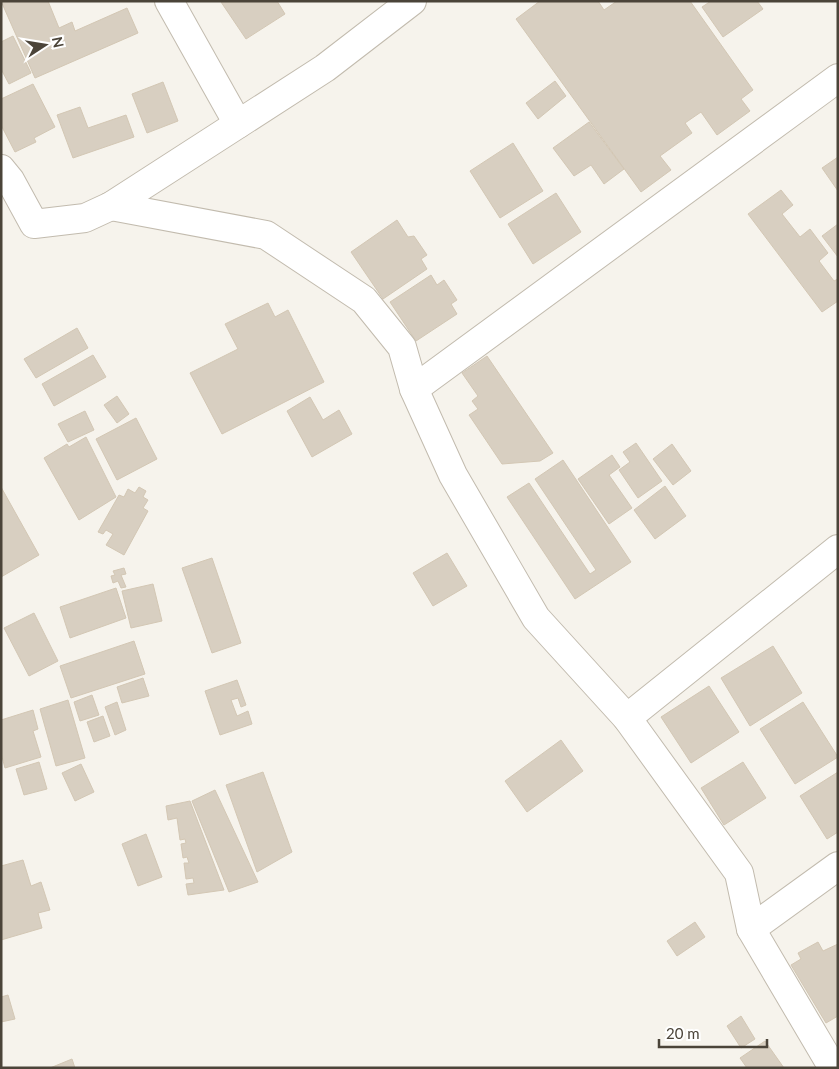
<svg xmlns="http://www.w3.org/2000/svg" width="839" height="1069" font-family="Lato,sans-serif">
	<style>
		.building { fill: #d8cfc1; stroke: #d3c7b4 }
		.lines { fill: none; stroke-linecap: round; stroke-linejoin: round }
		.street-casing { stroke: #c2bbae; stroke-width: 30 }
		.street { stroke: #fff; stroke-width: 28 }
	</style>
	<rect width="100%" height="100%" fill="#f6f3ec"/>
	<g class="building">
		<polygon points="1,1 48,1 59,28 72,22 75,31 127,8 138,33 35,78"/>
		<polygon points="277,1 285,14 246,39 221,2"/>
		<polygon points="540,1 598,1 604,10 617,1 690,1 753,90 741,99 750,111 717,135 701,112 685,123 692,133 660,156 671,170 641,192 516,19"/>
		<polygon points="711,1 757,1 763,9 723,37 702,7"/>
		<polygon points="13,36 31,73 9,84 1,69 1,42"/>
		<polygon points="555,81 566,96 538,119 526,103"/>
		<polygon points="163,82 178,121 147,133 132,94"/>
		<polygon points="33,84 55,127 34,138 36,142 15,152 1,125 1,99"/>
		<polygon points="80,107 88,128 126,115 134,137 73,158 57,115"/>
		<polygon points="589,122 624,169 604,184 591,165 574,176 553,148"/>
		<polygon points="513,143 543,191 500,218 470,171"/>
		<polygon points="838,157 838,191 822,168"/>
		<polygon points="781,190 793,205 782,214 800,237 810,229 828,253 819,261 834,281 838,279 838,301 822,312 748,214"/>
		<polygon points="556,193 581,232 533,264 508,224"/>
		<polygon points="397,220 408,237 414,236 427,255 421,259 427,269 383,299 351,252"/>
		<polygon points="838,224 838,257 822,236"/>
		<polygon points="431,275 437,285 444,280 457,300 451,304 457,314 416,341 390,302"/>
		<polygon points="268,303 275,317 288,310 324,382 222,434 190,373 238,349 225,324"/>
		<polygon points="77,328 88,348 36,378 24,359"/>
		<polygon points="93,355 106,377 54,406 42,384"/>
		<polygon points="487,356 553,453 540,461 502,464 469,415 478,409 472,401 478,396 462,373"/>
		<polygon points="117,396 129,414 117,423 104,405"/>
		<polygon points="310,397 323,420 339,410 352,434 312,457 287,411"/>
		<polygon points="85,411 94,430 68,442 58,424"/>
		<polygon points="136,418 157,459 117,480 96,439"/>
		<polygon points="86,437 116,497 79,520 44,458 67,444 69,447"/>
		<polygon points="636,443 662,481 638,498 619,470 630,462 623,452"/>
		<polygon points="672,444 691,471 673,485 653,459"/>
		<polygon points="612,455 620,467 609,475 632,508 609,524 578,479"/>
		<polygon points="563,460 631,562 575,599 507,497 529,483 590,574 596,570 535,479"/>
		<polygon points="665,486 686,516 655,539 634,510"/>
		<polygon points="1,487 39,555 1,577"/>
		<polygon points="139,487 146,491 143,497 148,500 143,508 148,511 124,555 106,545 113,534 106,530 103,534 98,532 119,495 124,497 128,489 135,493"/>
		<polygon points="447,553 467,586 433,606 413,573"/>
		<polygon points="212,558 241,643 212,653 182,568"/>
		<polygon points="124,568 126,574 121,575 126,587 121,588 118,581 113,583 111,576 115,575 113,571"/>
		<polygon points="153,584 162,621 131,628 122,591"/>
		<polygon points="116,588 126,618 70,638 60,607"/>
		<polygon points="34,613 58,661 29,676 4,628"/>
		<polygon points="134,641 145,674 71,698 60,666"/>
		<polygon points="773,646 802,693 750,726 721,678"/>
		<polygon points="143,678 149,696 122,703 117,687"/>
		<polygon points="237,680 246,705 241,707 238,698 231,700 237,716 248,711 252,724 220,735 205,691"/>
		<polygon points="709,686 739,732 691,763 661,717"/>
		<polygon points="92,695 99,715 80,721 74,702"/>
		<polygon points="68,700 85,758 56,766 40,709"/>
		<polygon points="117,702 126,730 115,735 105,707"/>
		<polygon points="803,702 838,757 795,784 760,729"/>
		<polygon points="33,710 38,729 33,731 41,757 5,768 1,753 1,720"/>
		<polygon points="103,716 110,736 94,742 87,722"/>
		<polygon points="561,740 583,771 527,812 505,781"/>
		<polygon points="39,762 47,789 24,795 16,769"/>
		<polygon points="743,762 766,798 724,825 701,788"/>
		<polygon points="81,764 94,792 75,801 62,773"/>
		<polygon points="263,772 292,852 257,872 226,785"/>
		<polygon points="838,772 838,832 827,839 800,796"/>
		<polygon points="215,790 258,882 229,892 192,801"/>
		<polygon points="190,801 224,890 188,895 186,884 194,883 193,878 186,879 184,863 189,863 187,857 183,858 181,844 186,843 185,839 180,840 177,818 168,820 166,806"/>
		<polygon points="146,834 162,877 138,886 122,844"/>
		<polygon points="23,860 31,886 41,882 50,910 38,913 42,928 1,940 1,866"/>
		<polygon points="695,922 705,937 677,956 667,941"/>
		<polygon points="818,942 823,951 838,944 838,1016 826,1023 791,965 801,959 798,953"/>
		<polygon points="8,995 15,1019 1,1022 1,997"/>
		<polygon points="741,1016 755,1039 741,1048 727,1026"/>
		<polygon points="765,1041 784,1068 747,1068 740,1058"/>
		<polygon points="72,1059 75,1068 50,1068"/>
	</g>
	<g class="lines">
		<defs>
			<g id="street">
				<polyline points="169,1 238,124"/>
				<polyline points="1,169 10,180 34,224 85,218 111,206 325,68 412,1"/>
				<polyline points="111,206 266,235 364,300 402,347 414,389 453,475 536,618 627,718 739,873 751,929 833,1068"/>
				<polyline points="414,389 838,78"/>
				<polyline points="627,718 838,549"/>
				<polyline points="751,929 838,866"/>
			</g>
		</defs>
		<use href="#street" class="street-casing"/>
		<use href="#street" class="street"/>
	</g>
	<rect width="839" height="1069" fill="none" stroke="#4b4439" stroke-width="5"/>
	<g transform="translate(45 45) rotate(78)" stroke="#ffffff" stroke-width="4" paint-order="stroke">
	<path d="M0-4L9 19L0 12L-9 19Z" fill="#4b4439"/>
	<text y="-8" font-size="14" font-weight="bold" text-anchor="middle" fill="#4b4439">N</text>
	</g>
	<path d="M659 1039v8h108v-8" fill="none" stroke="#4b4439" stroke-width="2.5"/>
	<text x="666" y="1039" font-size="15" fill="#4b4439" stroke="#ffffff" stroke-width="4" paint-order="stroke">20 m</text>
</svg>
